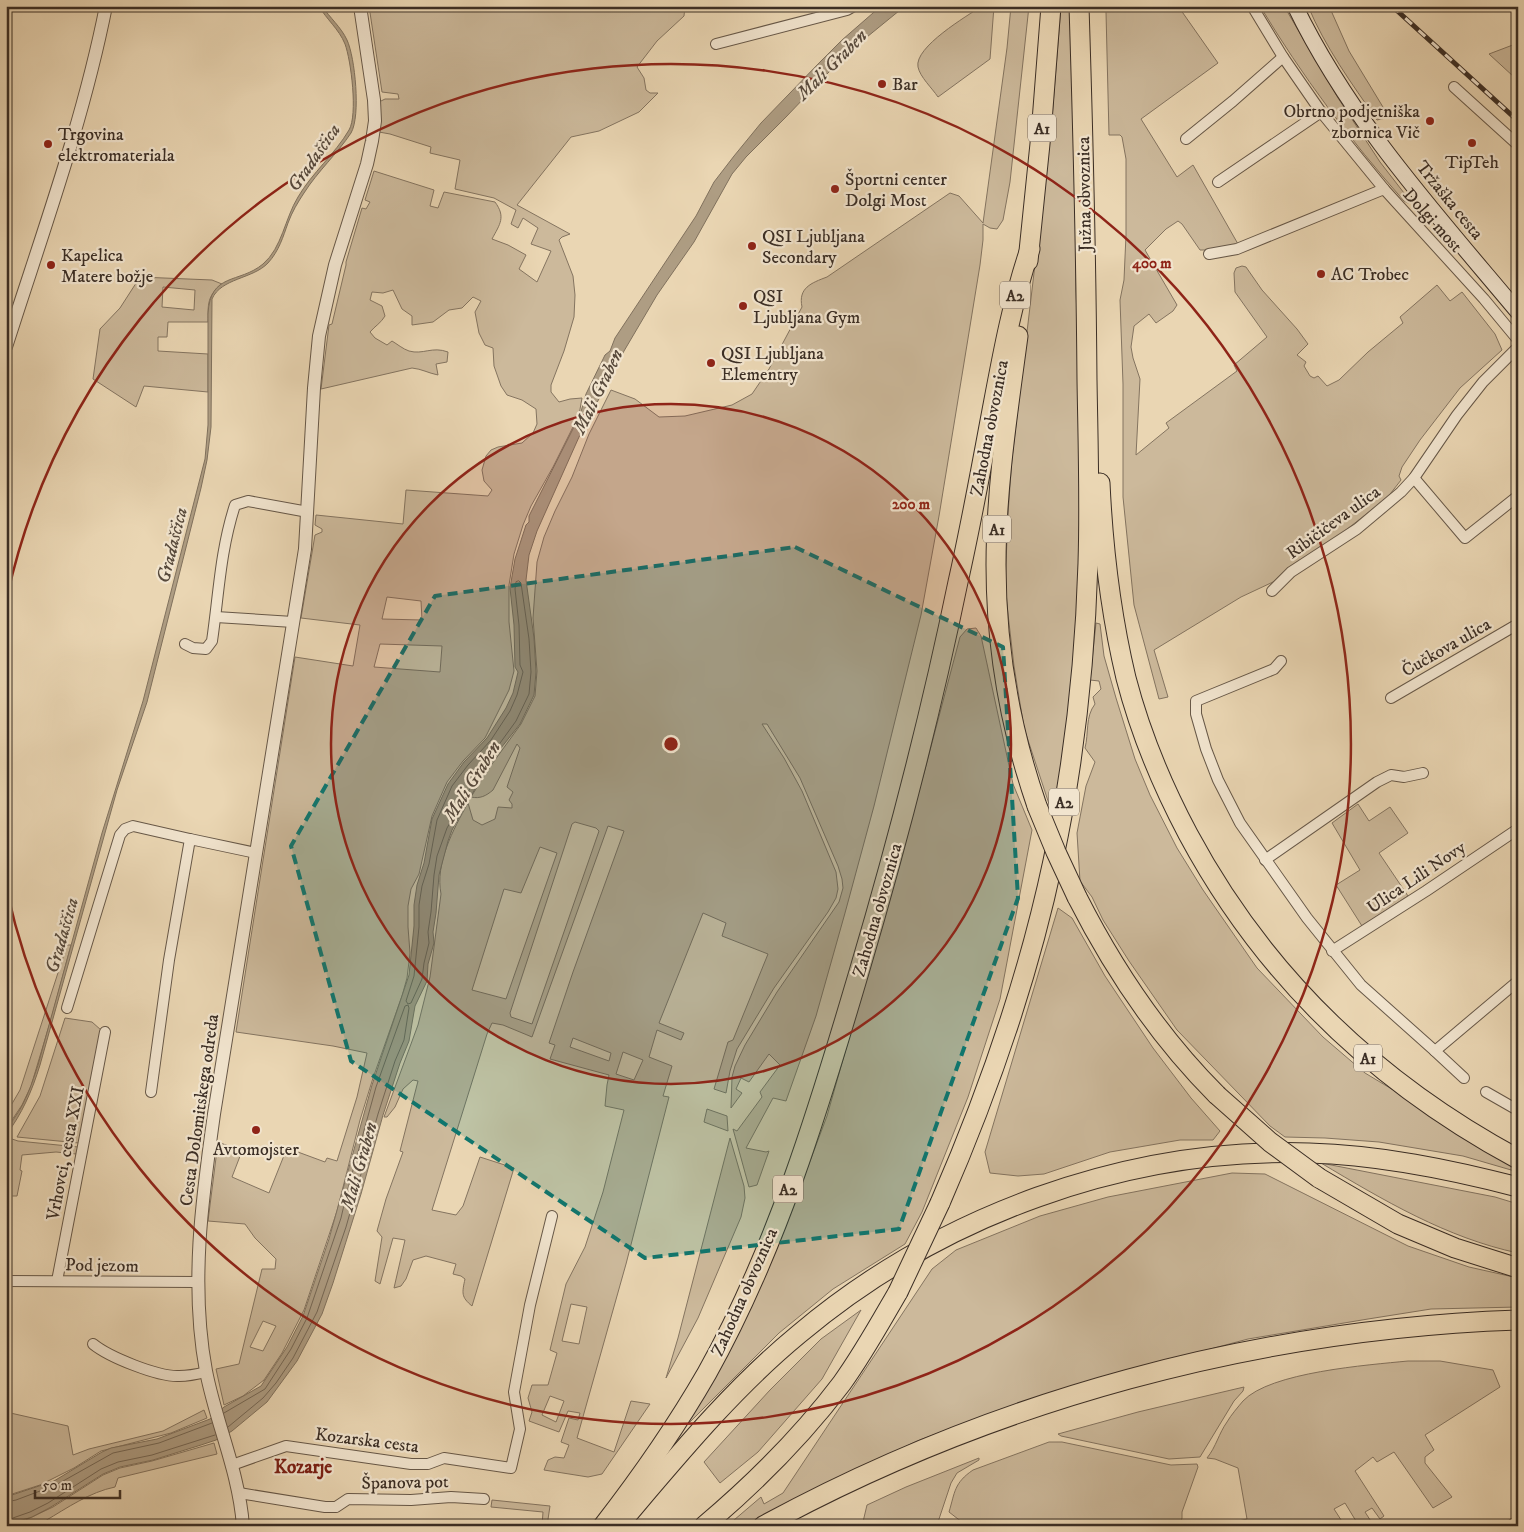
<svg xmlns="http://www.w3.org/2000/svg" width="1524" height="1532" font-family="'IM FELL DW Pica',serif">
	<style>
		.green { fill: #ccb99b; stroke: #847460; fill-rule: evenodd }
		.water { fill: #ae9d83; stroke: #80715d }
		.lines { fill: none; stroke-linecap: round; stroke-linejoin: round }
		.shore { stroke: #746654; stroke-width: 1 }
		.minor-casing { stroke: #675848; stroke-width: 12 }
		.tertiary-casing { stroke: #675848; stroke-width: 14 }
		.secondary-casing { stroke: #3b2e25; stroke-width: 17 }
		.motorway-casing { stroke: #3b2e25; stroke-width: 21 }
		.minor { stroke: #f1e4ce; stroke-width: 10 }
		.tertiary { stroke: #f1e4ce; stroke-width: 12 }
		.secondary { stroke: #f1e4ce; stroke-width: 15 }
		.motorway { stroke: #ead6b3; stroke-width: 19 }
		.rail-casing { stroke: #3b2e25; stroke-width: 5 }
		.rail { stroke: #f1e4ce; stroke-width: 3; stroke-dasharray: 9; stroke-linecap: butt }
		.motorway-bridge-casing { stroke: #3b2e25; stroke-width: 21; stroke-linecap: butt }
		.motorway-bridge { stroke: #ead6b3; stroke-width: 19 }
		.marked { fill: #0f766e; fill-opacity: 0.2; stroke: #0f766e; stroke-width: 4; stroke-dasharray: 10 6; stroke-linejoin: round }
		.ring { fill: none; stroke: #8f2418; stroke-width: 2.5 }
		.poi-dot { fill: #8f2418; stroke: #f1e4ce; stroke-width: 2 }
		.labels { text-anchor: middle; stroke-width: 4.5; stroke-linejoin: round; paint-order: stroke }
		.shield { fill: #f1e4ce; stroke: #726558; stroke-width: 1 }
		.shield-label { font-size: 16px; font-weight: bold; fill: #3b2e25 }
		.poi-label { font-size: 18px; fill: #3b2e25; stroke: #f1e4ce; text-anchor: start }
		.street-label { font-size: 18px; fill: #3b2e25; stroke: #f1e4ce }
		.water-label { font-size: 19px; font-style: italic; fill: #584a3c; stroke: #f1e4ce }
		.neighbourhood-label { font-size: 19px; font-weight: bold; fill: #7a1f14; stroke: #f1e4ce }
		.centre { fill: #8f2418; stroke: #f1e4ce; stroke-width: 2.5 }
		.ring-label { font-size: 15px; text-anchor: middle; font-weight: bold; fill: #8f2418; stroke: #f1e4ce; stroke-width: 4.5; stroke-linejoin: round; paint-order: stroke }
	</style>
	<rect width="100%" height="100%" fill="#ead6b3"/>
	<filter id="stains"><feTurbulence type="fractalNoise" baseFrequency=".004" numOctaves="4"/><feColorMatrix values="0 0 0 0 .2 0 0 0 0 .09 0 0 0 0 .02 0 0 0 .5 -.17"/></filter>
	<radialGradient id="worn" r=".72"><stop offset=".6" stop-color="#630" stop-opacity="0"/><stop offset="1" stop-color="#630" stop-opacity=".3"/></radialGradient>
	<g class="green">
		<path d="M369 6H685L684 16 657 41 637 67 644 78 646 90 650 93H658L639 112 599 131 571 137 517 205 570 234 562 237 559 240 573 276 575 295 574 317 564 351 551 385V392L559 402 570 399 582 398 579 415 553 467 531 506 523 525 514 554 509 585V622L514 671 509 690 485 738 463 761 447 782 432 816 419 874 411 889 408 906V927L410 953 407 978 402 996 373 1078 360 1120 337 1211 304 1310 282 1353 264 1380 243 1396 224 1405 216 1369 239 1364 262 1269H275L276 1259 255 1238 245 1224 208 1221 218 1142 242 1151 232 1177 269 1193 287 1148 325 1162 327 1158 337 1161 357 1097 367 1053 333 1046 236 1032 295 657 353 666 360 625 301 618 315 535 322 532V529L315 525 316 515 403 524 406 490 488 496 492 490 484 481 482 470 486 456 491 450 498 447 522 443 533 433 537 424 536 409 522 400 507 395 501 386 494 366 493 348 485 345 479 333 475 312 481 301 473 297 462 308 449 310 433 322 412 325V316L402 309 393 290 383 293 372 292 370 300 382 306 385 316C381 323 375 326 370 332L375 338 387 345 392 341C397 344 403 349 409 351 423 355 432 346 448 352L447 362 436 364 438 375C428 373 422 369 412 368L321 389 329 325 332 324 346 265V262L362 208 366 209 370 202 365 200 374 171 434 190 430 206 438 208 444 192 495 202C506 217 500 224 492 239L508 245 526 255 519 269 537 282 551 251 531 244 538 228 523 218 518 228 511 224 516 210 494 198 455 189 460 160 430 153 431 147 390 134 379 132V102L385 99H399L398 94 382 92ZM387 597 421 601 422 620 382 619ZM380 644 442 646 440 672 374 667ZM263 1321 276 1326 263 1351 250 1347Z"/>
		<path d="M982 6H994L990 59 938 97C932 88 920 77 918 67 914 47 967 16 982 6Z"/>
		<path d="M1011 6H1029L1010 182 1003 220 997 229 990 228 983 224V240L980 265 939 516 921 615 874 806 845 913 816 1016 786 1101 773 1098 746 1148 766 1152 769 1151 757 1185 749 1187 733 1129 737 1131 762 1097 760 1092 780 1065 769 1054 749 1082 741 1078 736 1089 742 1093 731 1108 732 1077 735 1066 745 1045 777 992 839 902 843 888 842 879 838 866 800 778 767 724H762L784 758 802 791 836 872 838 889 836 898 828 912 774 988 737 1049 730 1071 726 1093 714 1089 728 1042 733 1040 768 954 722 936 726 923 703 913 659 1023 684 1033 681 1040 657 1030 649 1057 672 1066 663 1096 669 1097 626 1264 577 1438 614 1452 631 1401 650 1404 602 1474 588 1477 544 1470 548 1460 555 1457 564 1458 569 1445 561 1442 569 1418 578 1420 580 1413 568 1411 559 1432 529 1421 532 1412 528 1398 532 1385H548L557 1353 550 1350 566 1284 585 1247 603 1192 624 1110 605 1106 607 1085 609 1075 550 1059 555 1045 549 1043 573 972 624 831 608 826 532 1037 503 1025 492 1023 487 1034 432 1210 456 1215 463 1206 480 1157 514 1168 472 1306C461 1297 462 1293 465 1279L461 1276 453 1274 456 1264 426 1256 413 1260 406 1279 401 1286 394 1288 405 1240 393 1238 380 1284 375 1281 382 1237 377 1231 386 1199 403 1152 400 1151 418 1081 413 1080 403 1089 395 1107 387 1117H384L418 1025 430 977 441 894C435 863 453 830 468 803L473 820 482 825 495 819 498 807 512 808V804L509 800 513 792 507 787 520 748 517 744 493 790C486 796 480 799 471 797L487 771 521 724 535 696 537 671 533 618 537 562 544 537 555 511 572 477 589 434 611 390 635 399 659 417 685 416 732 405 752 394 769 369 802 307C798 288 811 283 827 277L950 193 959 196 983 223 1007 48ZM575 822 596 828 599 831 532 1024 511 1017 510 1013 572 824ZM540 847 557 853 506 999 472 990 504 889 521 893ZM573 1038 611 1053 609 1061 570 1047ZM623 1052 643 1060 634 1080 616 1074ZM571 1304 587 1307 579 1344 562 1341ZM550 1396 564 1401 556 1422 542 1415Z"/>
		<polygon points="1061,6 1071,6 1076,144 1076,289 1081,429 1078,613 1068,728 1056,813 1052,813 1024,728 1014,666 1005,588 1008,514 1012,458 1051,130"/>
		<polygon points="1104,6 1178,6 1218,63 1141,119 1177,177 1193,165 1238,244 1212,250 1200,250 1182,224 1178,221 1166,229 1145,250 1177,305 1173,311 1156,323 1149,314 1134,326 1131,347 1133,358 1140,379 1136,455 1169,428 1166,423 1237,371 1234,365 1267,337 1235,292 1234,273 1236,268 1242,266 1246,267 1262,290 1297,329 1308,344 1297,355 1306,362 1304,366 1310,376 1314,378 1318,376 1327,386 1339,380 1368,352 1403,323 1400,317 1437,285 1450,301 1462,292 1495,334 1502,350 1460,388 1420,440 1402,467 1399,476 1401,480 1387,498 1342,533 1289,568 1273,582 1241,597 1154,650 1168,697 1159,699 1134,605 1123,497 1123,384 1120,300 1124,280 1126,235 1126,159 1122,137 1120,135 1109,135 1106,12"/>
		<path d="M1260 6H1284L1338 98 1380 162 1411 202 1408 203 1404 201C1350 140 1302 76 1260 6Z"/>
		<path d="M1308 6H1329L1349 51 1389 117 1377 120C1352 84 1325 47 1308 6Z"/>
		<polygon points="1518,43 1518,76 1514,77 1489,54"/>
		<path d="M140 277 212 280 222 284C207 296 208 304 208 322H168L167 337H158V351L208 354V392L144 386 136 407 93 379 100 329 120 308ZM163 287 195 290 194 310 162 307Z"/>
		<path d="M1096 623 1100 624 1104 656 1116 698 1135 759 1150 795 1177 848 1203 890 1257 968 1323 1037 1365 1073 1518 1165V1172L1463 1156 1379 1142 1325 1138 1285 1137 1270 1126 1177 1030 1129 961 1103 920 1092 897 1080 881 1077 833 1086 786 1095 762 1085 748C1089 733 1085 717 1095 704L1093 697 1101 689 1099 681 1090 680Z"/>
		<polygon points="976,628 981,636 1013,784 1032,830 1000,999 968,1097 922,1212 905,1244 833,1289 779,1333 689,1423 685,1424 792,1209 827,1116 924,773 960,637 967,629"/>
		<polygon points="1358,804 1369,821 1390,807 1408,833 1379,853 1408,896 1362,926 1336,885 1360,870 1332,823"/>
		<polygon points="1058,908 1072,918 1105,976 1153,1048 1191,1098 1220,1131 1213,1140 1180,1140 1110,1152 1044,1174 1018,1176 990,1173 985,1152"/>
		<polygon points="67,945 71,945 52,1016 31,1086 22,1105 6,1129 6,1114 20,1090"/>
		<polygon points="65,1018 92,1022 101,1030 79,1143 17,1137 40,1096"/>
		<polygon points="707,1109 727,1116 728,1131 704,1122"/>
		<polygon points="6,1137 18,1141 78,1147 76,1154 56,1152 22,1155 20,1170 22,1171 17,1196 6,1196"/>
		<polygon points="730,1138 744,1186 745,1198 741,1217 698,1318 666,1378 678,1338"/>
		<path d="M1321 1163 1495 1197 1518 1204V1253C1447 1238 1383 1200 1321 1163Z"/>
		<polygon points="1232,1173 1265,1174 1408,1246 1469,1267 1518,1278 1518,1307 1431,1309 1368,1319 1248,1339 1128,1371 1056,1392 995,1412 917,1441 809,1493 747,1526 727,1526 761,1497 764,1504 783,1493 932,1269 956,1250 1040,1216 1108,1197"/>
		<polygon points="861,1310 822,1379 758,1452 720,1483 704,1462 770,1390 821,1339"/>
		<path d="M1408 1361H1440L1493 1370 1500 1387 1425 1435 1434 1450 1425 1457V1463L1452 1497 1433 1508 1394 1452 1377 1462 1373 1457 1355 1471 1384 1516 1380 1519 1372 1508 1365 1512 1374 1526H1359L1345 1503 1334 1509 1345 1526H1217L1247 1519 1238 1468 1215 1459 1207 1458C1216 1447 1219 1433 1227 1422 1231 1415 1238 1407 1243 1401 1270 1372 1368 1365 1408 1361Z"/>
		<polygon points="1244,1387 1243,1391 1234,1401 1200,1457 1169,1459 1061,1436 1058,1434 1138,1412"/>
		<polygon points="204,1410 207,1418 171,1433 101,1451 74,1468 40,1485 6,1496 6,1412 68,1426 73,1455 89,1449 163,1431"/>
		<path d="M1049 1442H1062L1171 1465 1197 1464 1198 1467 1182 1512V1518L1180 1526H967L949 1512C955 1492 954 1483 973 1470Z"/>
		<path d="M214 1443 217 1454 118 1478 115 1487C90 1492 67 1508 45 1521L46 1526H13L53 1507 103 1475 120 1468 152 1461Z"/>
		<polygon points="979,1458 979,1460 957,1473 951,1483 938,1522 934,1526 862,1526 867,1505 906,1487"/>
		<polygon points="492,1500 550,1506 547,1526 542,1526 543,1512 491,1507"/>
	</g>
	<g class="water">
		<path d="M319 6H322C330 18 341 27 347 40 355 57 361 116 351 133 337 154 318 171 304 193 298 202 292 212 288 223 283 237 279 251 268 263 253 279 221 278 212 299L211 427 207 460 201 488 147 702 117 790 40 1065C32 1091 22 1114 6 1135 6 1127 11 1124 15 1117 26 1102 32 1083 38 1065L102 833 143 701 205 459 208 425V314C210 272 239 284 263 264 282 248 285 218 298 197 312 173 335 154 349 130 358 115 351 60 345 44 339 29 326 19 319 6Z"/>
		<polygon points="881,6 905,6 851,50 827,74 786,117 746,157 732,174 694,242 657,295 624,351 579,437 537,531 529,555 526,580 534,638 536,672 534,695 520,724 501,748 480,780 452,830 448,841 439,875 436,913 433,932 434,943 428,964 427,981 415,1006 409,1041 400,1063 383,1115 361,1194 333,1283 322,1314 297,1361 267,1402 232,1431 216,1440 201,1445 153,1460 120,1467 103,1474 51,1507 32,1517 6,1525 6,1497 54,1481 102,1452 111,1448 157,1439 210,1419 224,1407 261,1386 287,1347 303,1316 329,1239 372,1085 409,975 414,926 414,905 417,885 424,863 432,819 448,784 464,762 487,738 506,708 513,693 518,672 515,667 514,625 510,588 515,559 526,525 529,522 529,516 580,415 586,394 605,355 610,351 615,338 696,216 714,182 734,156 761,123 818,64 842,40"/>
	</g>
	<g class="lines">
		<g class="shore">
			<polygon points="519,581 521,583 529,639 531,672 529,694 516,721 482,768 447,828 437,856 434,875 431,912 428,932 429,943 424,963 422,979 411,1003 408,1004 406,1001 414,976 419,927 419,905 422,886 429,864 437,820 452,786 468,765 491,740 510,711 517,695 523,672 520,665 519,625 515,589 516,582"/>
			<polyline points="224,1413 265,1389 291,1349 307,1318 341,1218 347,1192 376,1087 405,1006 408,1005 409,1008 404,1040 395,1061 378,1114 346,1227 317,1312 293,1358 276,1383 263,1398 228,1427"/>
			<polyline points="6,1502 16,1500 56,1485 113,1453 159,1443 212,1423"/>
			<polyline points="6,1524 10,1519 30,1512 48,1503 101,1469 118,1462 152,1455 215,1435"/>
		</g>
		<defs>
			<g id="minor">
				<polyline points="1252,6 1283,57 1321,112 1384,189"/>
				<polyline points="716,44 847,10 854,6"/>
				<polyline points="1454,87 1518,145"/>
				<polyline points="1186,139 1233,101 1283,57"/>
				<polyline points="1218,182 1321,112"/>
				<polyline points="1209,254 1237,249 1384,189 1484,299 1518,340"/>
				<polyline points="1414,478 1465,538 1518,496"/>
				<polyline points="1272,591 1291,572 1357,529 1401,492 1414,478 1457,415 1483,382 1518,347"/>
				<polyline points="216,617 293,622"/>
				<path d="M185 644 193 648 206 649 212 641C219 593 220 552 235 505L248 501 308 512"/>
				<polyline points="1281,661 1274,669 1196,701 1196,714 1206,749 1218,780 1240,823 1307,918 1361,985 1435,1051"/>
				<polyline points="1391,698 1518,624"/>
				<polyline points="1265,860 1377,782 1391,775 1404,777 1423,773"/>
				<polyline points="1332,951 1426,891 1518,829"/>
				<polyline points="67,1008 120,835 125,829 133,826 190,839"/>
				<polyline points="1464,1078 1435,1051 1518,981"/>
				<polyline points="151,1092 169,960 190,839 256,853"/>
				<polyline points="1486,1092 1514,1108"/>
				<polyline points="6,1281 198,1282"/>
				<polyline points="57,1281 105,1032"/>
				<path d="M93 1344C109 1357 158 1377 179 1376 188 1376 198 1374 206 1372"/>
				<polyline points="232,1465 286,1446 411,1464 428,1464 444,1458 511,1468 520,1429 514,1392 530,1305 552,1216"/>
				<polyline points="239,1493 325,1507 336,1507 348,1499 411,1500 451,1497 484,1499"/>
				<polyline points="1510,1526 1518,1521"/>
			</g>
			<g id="tertiary">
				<path d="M6 347C42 234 83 122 106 6"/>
				<path d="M243 1526C239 1472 216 1423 206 1371 190 1285 202 1199 214 1114L305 549 314 388 319 336 335 265 367 164 372 141 375 121 374 100 360 6"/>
			</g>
			<path id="secondary" d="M1295 6C1350 120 1437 215 1518 312"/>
			<g id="motorway">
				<polyline points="1028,261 1041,134 1051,6"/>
				<path d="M1018 336C1008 411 996 488 996 565 996 648 1010 728 1037 806"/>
				<path d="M1100 483C1103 548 1111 615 1126 678 1140 732 1162 785 1188 834 1264 976 1377 1083 1518 1159"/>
				<path d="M1077 897C1114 970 1159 1037 1217 1095"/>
				<polyline points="1319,1178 1398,1224 1455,1248 1518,1268"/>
				<path d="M940 1203C988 1093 1028 979 1053 861 1074 764 1085 663 1088 563 1090 502 1088 441 1087 380 1086 255 1083 131 1079 6"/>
				<path d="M603 1526C641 1477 676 1427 707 1373 776 1250 819 1108 859 972 897 844 931 713 958 582 970 529 980 475 990 421 1001 363 1011 305 1030 249"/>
				<path d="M618 1526C675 1459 731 1390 799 1334 939 1216 1126 1147 1309 1153 1380 1155 1449 1169 1518 1187"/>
				<path d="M704 1526C755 1483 802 1436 842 1383 863 1354 880 1323 898 1292"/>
				<path d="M763 1526C994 1400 1255 1329 1518 1320"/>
			</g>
		</defs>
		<use href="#minor" class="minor-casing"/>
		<use href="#tertiary" class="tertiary-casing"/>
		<use href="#secondary" class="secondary-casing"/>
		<use href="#motorway" class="motorway-casing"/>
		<use href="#minor" class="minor"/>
		<use href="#tertiary" class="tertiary"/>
		<use href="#secondary" class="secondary"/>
		<use href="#motorway" class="motorway"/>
		<defs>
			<polyline id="rail" points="1392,6 1518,121"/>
		</defs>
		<use href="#rail" class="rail-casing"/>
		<use href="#rail" class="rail"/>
		<defs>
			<g id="motorway-bridge">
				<polyline points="1037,806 1056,852 1077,897"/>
				<polyline points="1217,1095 1270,1142 1319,1178"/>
				<polyline points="898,1292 940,1203"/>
			</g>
		</defs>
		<use href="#motorway-bridge" class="motorway-bridge-casing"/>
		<use href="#motorway-bridge" class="motorway-bridge"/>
	</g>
	<path class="marked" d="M795 547 1003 647 1018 898 899 1229 645 1258 351 1061 291 846 435 596Z"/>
	<circle cx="671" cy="744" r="340" fill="#8f2418" fill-opacity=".12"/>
	<g class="ring">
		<circle cx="671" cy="744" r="340"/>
		<path d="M7 597A680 680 0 1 1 7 891"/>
	</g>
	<g class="poi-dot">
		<circle cx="882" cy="84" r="5"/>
		<circle cx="1430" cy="121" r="5"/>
		<circle cx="1472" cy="143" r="5"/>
		<circle cx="48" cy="144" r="5"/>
		<circle cx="835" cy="189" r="5"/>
		<circle cx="752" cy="246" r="5"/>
		<circle cx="51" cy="265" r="5"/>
		<circle cx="1321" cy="274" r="5"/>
		<circle cx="743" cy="306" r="5"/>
		<circle cx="711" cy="363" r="5"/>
		<circle cx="256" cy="1130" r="5"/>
	</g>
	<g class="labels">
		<g class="shield">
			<rect x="1028" y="114.5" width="28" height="27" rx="4"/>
			<rect x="1000" y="281.5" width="30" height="27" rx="4"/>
			<rect x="983" y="515.5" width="28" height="27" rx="4"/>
			<rect x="1049" y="788.5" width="30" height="27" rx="4"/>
			<rect x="1354" y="1044.5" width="28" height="27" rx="4"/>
			<rect x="773" y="1175.5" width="30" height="27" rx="4"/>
		</g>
		<g class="shield-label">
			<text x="1042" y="134">A1</text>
			<text x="1015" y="301">A2</text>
			<text x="997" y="535">A1</text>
			<text x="1064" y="808">A2</text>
			<text x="1368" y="1064">A1</text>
			<text x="788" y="1195">A2</text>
		</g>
		<g class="poi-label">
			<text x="892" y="90">Bar</text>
			<text x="1420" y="117" text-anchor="end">Obrtno podjetniška<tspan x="1420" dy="21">zbornica Vič</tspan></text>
			<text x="58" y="140">Trgovina<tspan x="58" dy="21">elektromateriala</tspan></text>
			<text x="1472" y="168" text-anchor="middle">TipTeh</text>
			<text x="845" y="185">Športni center<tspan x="845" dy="21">Dolgi Most</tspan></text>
			<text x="762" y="242">QSI Ljubljana<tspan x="762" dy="21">Secondary</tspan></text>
			<text x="61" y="261">Kapelica<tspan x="61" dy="21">Matere božje</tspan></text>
			<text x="1331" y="280">AC Trobec</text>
			<text x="753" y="302">QSI<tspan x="753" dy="21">Ljubljana Gym</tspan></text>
			<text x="721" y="359">QSI Ljubljana<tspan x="721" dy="21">Elementry</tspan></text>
			<text x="256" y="1155" text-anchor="middle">Avtomojster</text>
		</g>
		<g class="street-label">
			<text transform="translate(1084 194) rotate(-91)" y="6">Južna obvoznica</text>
			<text transform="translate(1450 200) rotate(51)" y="6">Tržaška cesta</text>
			<text transform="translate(1433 220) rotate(48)" y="6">Dolgi most</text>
			<text transform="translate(989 428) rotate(-79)" y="6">Zahodna obvoznica</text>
			<text transform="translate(1333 522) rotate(-36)" y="6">Ribičičeva ulica</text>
			<text transform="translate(1446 647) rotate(-30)" y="6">Čučkova ulica</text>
			<text transform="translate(1416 877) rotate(-34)" y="6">Ulica Lili Novy</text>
			<text transform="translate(877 910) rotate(-74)" y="6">Zahodna obvoznica</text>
			<text transform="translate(199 1110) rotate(-82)" y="6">Cesta Dolomitskega odreda</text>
			<text transform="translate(65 1153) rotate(-79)" y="6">Vrhovci, cesta XXI</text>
			<text transform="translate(102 1265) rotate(1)" y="6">Pod jezom</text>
			<text transform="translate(744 1292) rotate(-66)" y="6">Zahodna obvoznica</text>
			<text transform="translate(367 1440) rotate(7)" y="6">Kozarska cesta</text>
			<text transform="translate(405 1482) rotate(-1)" y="6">Španova pot</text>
		</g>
		<g class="water-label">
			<text transform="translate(831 64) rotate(-45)" y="7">Mali Graben</text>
			<text transform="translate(313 157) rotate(-55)" y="7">Gradaščica</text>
			<text transform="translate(597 391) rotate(-64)" y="7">Mali Graben</text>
			<text transform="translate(171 545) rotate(-76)" y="7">Gradaščica</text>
			<text transform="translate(471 781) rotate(-58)" y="7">Mali Graben</text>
			<text transform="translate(61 935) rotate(-74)" y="7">Gradaščica</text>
			<text transform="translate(358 1166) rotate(-74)" y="7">Mali Graben</text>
		</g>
		<g class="neighbourhood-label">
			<text x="303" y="1473">Kozarje</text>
		</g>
	</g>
	<circle cx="671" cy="744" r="8" class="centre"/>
	<g class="ring-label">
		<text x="1152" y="268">400 m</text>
		<text x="911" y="509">200 m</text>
	</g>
	<rect width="1524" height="1532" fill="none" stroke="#ead6b3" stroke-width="25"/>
	<rect x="8" y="8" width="1509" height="1517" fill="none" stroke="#3b2e25" stroke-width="2.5"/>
	<rect x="12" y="12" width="1499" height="1507" fill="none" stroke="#3b2e25"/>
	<path d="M35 1490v8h85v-8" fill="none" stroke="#3b2e25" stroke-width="2.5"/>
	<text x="42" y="1490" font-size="15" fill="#3b2e25" stroke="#f1e4ce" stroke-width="4" paint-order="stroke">50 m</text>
	<rect width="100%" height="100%" filter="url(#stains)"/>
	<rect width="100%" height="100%" fill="url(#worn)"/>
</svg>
